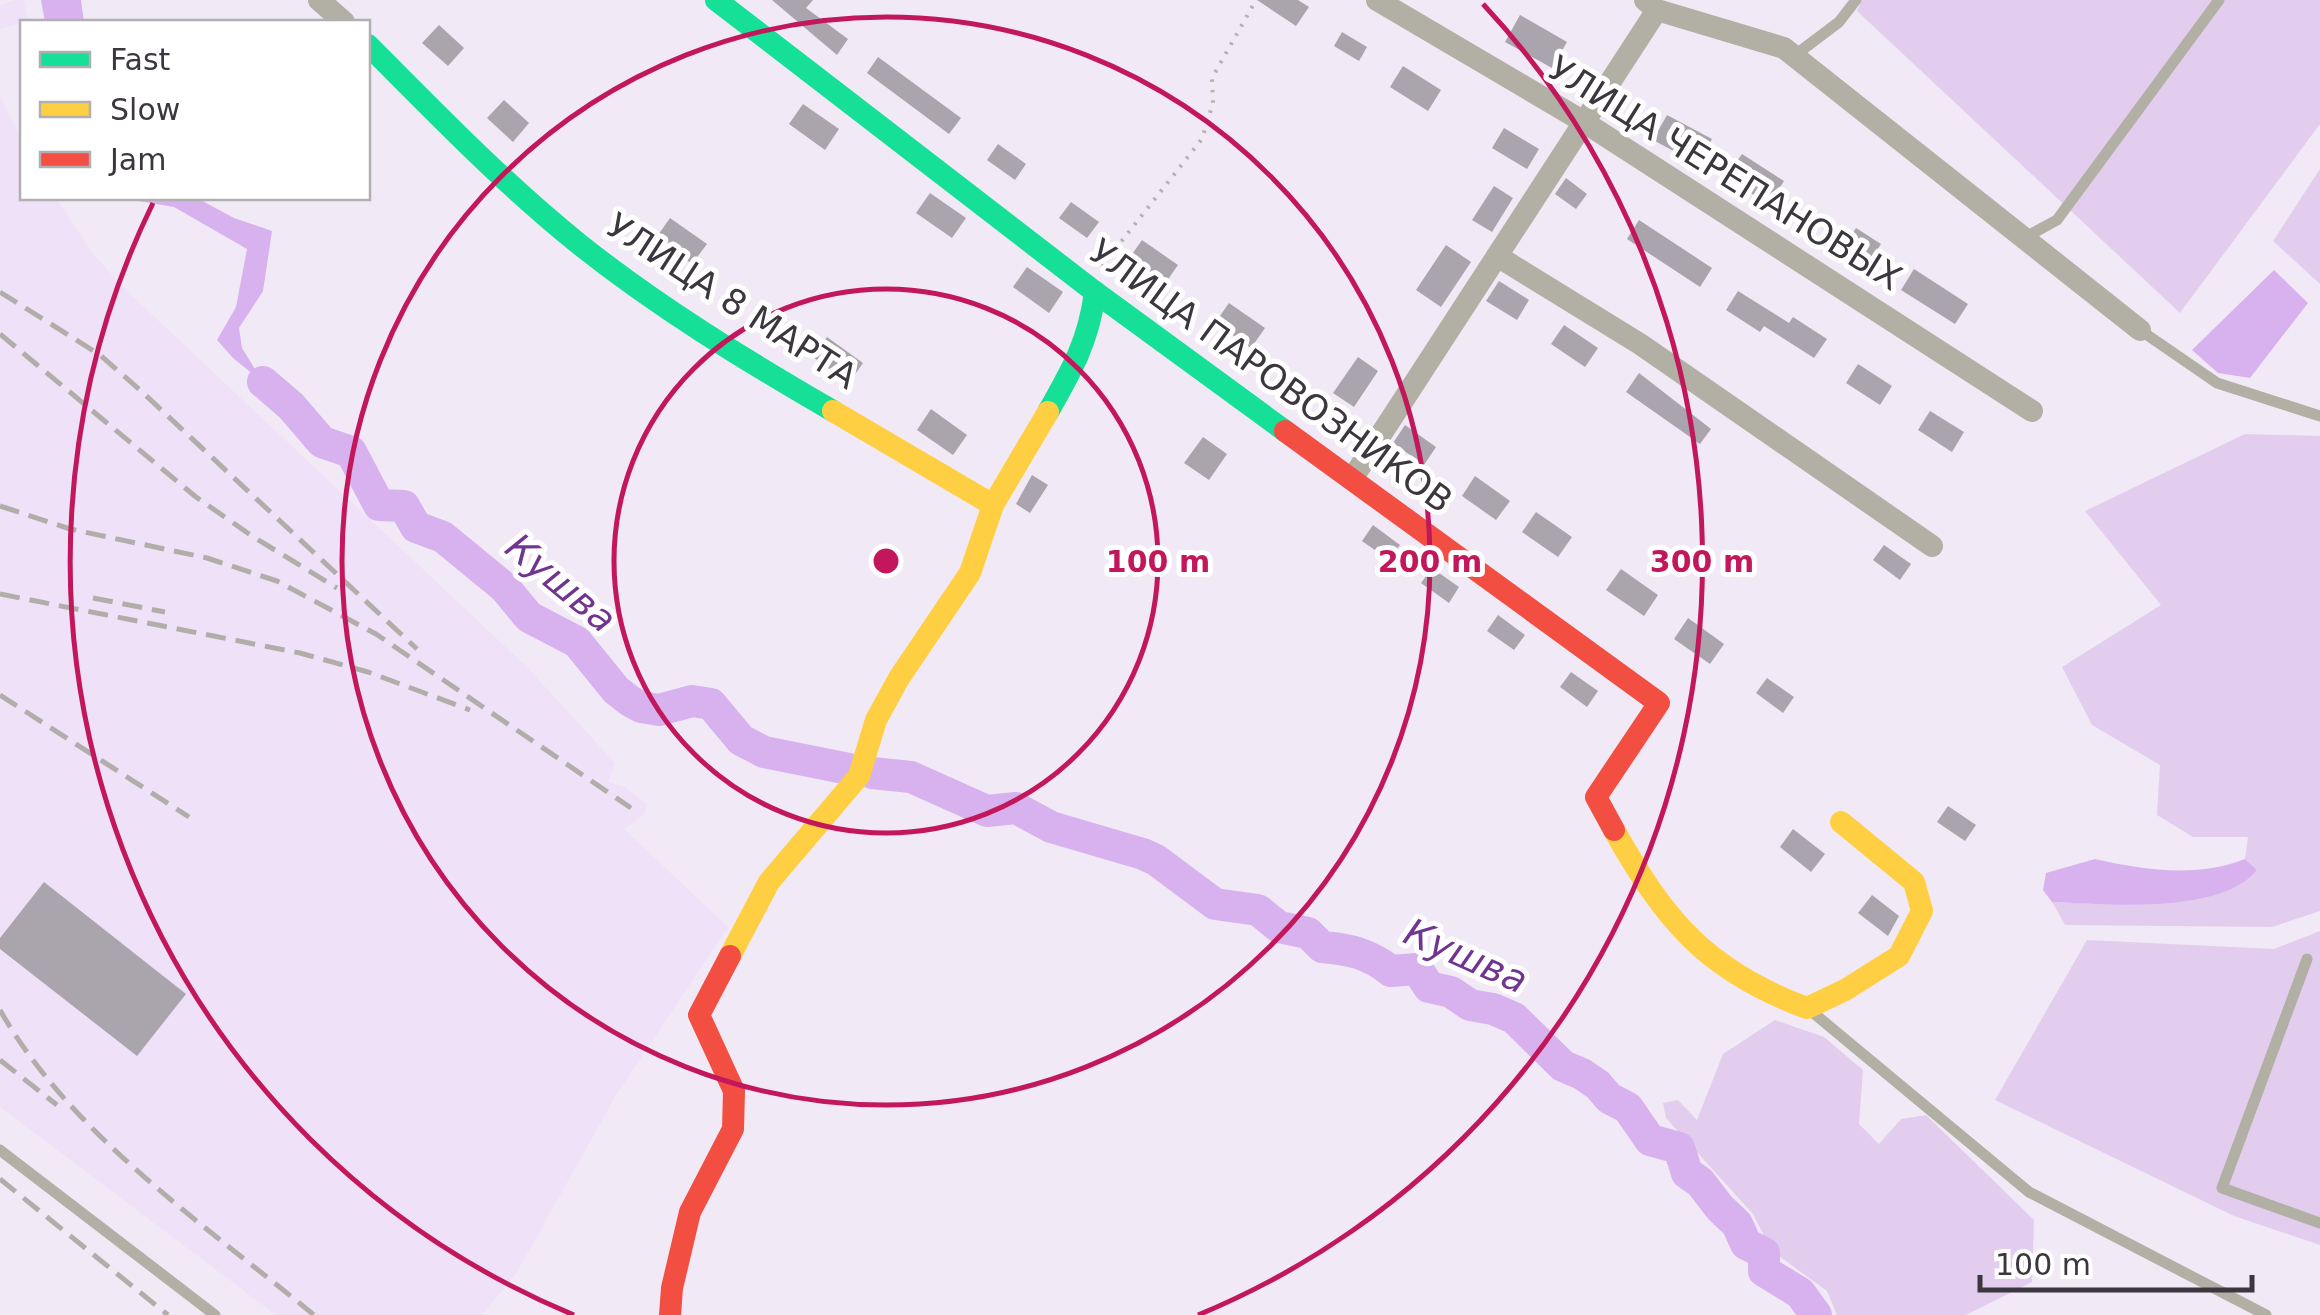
<svg xmlns="http://www.w3.org/2000/svg" width="2320" height="1315" font-family="'DejaVu Sans',sans-serif">
	<style>
		.built { fill: #efe1f8 }
		.green { fill: #e2cdee }
		.water { fill: #d8b2ee }
		.lines { fill: none; stroke-linecap: round; stroke-linejoin: round }
		.river { stroke: #d8b2ee; stroke-width: 32 }
		.building { fill: #aaa4ad }
		.path { stroke: #b6b2ae; stroke-width: 4; stroke-dasharray: 2.5 8; stroke-linecap: butt }
		.lane { stroke: #b2b0a4; stroke-width: 11 }
		.street { stroke: #b2b0a4; stroke-width: 22 }
		.fast { stroke: #16e098; stroke-width: 22 }
		.slow { stroke: #ffcf43; stroke-width: 22 }
		.jam { stroke: #f24e42; stroke-width: 22 }
		.rail { stroke: #b1aeaa; stroke-width: 5; stroke-dasharray: 20 10; stroke-linecap: butt }
		.ring { fill: none; stroke: #c2185b; stroke-width: 5 }
		.labels { text-anchor: middle; stroke-width: 10; stroke-linejoin: round; paint-order: stroke }
		.street-label { font-size: 35px; fill: #3c363f; stroke: #fff }
		.water-label { font-size: 38px; font-style: italic; fill: #713490; stroke: #fff }
		.centre { fill: #c2185b; stroke: #fff; stroke-width: 5 }
		.ring-label { font-size: 30px; text-anchor: middle; font-weight: bold; fill: #c2185b; stroke: #fff; stroke-width: 10; stroke-linejoin: round; paint-order: stroke }
	</style>
	<rect width="100%" height="100%" fill="#f2e9f6"/>
	<g class="built">
		<polygon points="15,0 23,0 29,20 0,29 0,5"/>
		<polygon points="0,98 22,138 22,198 56,198 93,254 130,294 526,666 615,763 608,782 625,787 647,804 645,814 624,829 728,927 615,1097 516,1274 482,1315 276,1315 0,1107"/>
	</g>
	<g class="green">
		<polygon points="1862,0 2320,0 2320,124 2180,313 1857,11"/>
		<polygon points="2320,169 2320,284 2273,241"/>
		<polygon points="2245,434 2320,436 2320,911 2272,927 2065,925 2052,902 2104,904 2187,901 2257,870 2245,859 2248,837 2193,837 2157,815 2160,765 2092,725 2062,667 2161,605 2085,511"/>
		<polygon points="2320,931 2320,1245 2234,1216 1995,1100 2087,940 2274,949"/>
		<polygon points="1775,1020 1824,1037 1863,1070 1859,1124 1879,1144 1901,1119 1926,1115 2034,1220 2032,1282 1966,1315 1837,1315 1827,1291 1772,1251 1753,1214 1666,1118 1663,1103 1678,1100 1697,1120 1723,1054"/>
	</g>
	<g class="water">
		<polygon points="41,0 81,0 84,22 45,22"/>
		<polygon points="121,198 197,198 234,218 272,231 263,291 239,328 242,348 263,382 233,358 217,340 236,307 247,249 174,207"/>
		<polygon points="2274,270 2308,303 2250,378 2218,373 2192,350"/>
		<path d="M2095 859C2143 870 2198 878 2245 859L2257 870C2221 915 2106 904 2052 902L2043 890 2046 873Z"/>
	</g>
	<g class="lines">
		<g class="river">
			<polyline points="263,382 291,406 322,442 351,452 379,505 404,506 416,527 443,537 505,588 529,617 577,642 616,690 630,701 641,707 659,710 692,701 711,704 741,740 764,752 849,769"/>
			<path d="M872 773 911 777 987 811 1016 808 1051 827 1143 854 1156 860 1215 904 1258 910 1279 927 1308 933 1322 947C1350 949 1369 954 1391 971L1417 969 1429 987 1451 992 1470 1005 1493 1009 1514 1018 1563 1066 1582 1074 1598 1085 1609 1098 1628 1108 1650 1140 1679 1148 1687 1173 1700 1182 1720 1208 1737 1224 1746 1244 1764 1253V1271L1800 1293 1816 1315"/>
		</g>
	</g>
	<g class="building">
		<polygon points="772,0 813,0 806,8 848,39 837,55"/>
		<polygon points="1257,0 1298,0 1309,7 1296,26"/>
		<polygon points="1520,15 1567,42 1552,68 1505,42"/>
		<polygon points="439,25 464,48 448,66 422,43"/>
		<polygon points="1342,32 1367,47 1359,61 1334,46"/>
		<polygon points="878,57 961,118 949,134 867,73"/>
		<polygon points="1403,66 1441,90 1428,111 1390,87"/>
		<polygon points="504,100 529,123 513,142 487,118"/>
		<polygon points="803,104 839,129 825,150 789,124"/>
		<polygon points="1667,115 1712,139 1698,164 1653,140"/>
		<polygon points="1504,128 1539,149 1527,169 1492,148"/>
		<polygon points="998,144 1026,164 1015,180 987,160"/>
		<polygon points="1742,154 1784,181 1769,205 1726,177"/>
		<polygon points="1566,178 1587,194 1576,209 1555,194"/>
		<polygon points="1494,186 1513,198 1492,232 1472,220"/>
		<polygon points="930,193 966,218 952,238 916,213"/>
		<polygon points="1071,202 1099,222 1087,238 1059,218"/>
		<polygon points="670,218 707,244 692,264 656,238"/>
		<polygon points="1639,220 1712,268 1700,287 1627,239"/>
		<polygon points="1856,228 1881,244 1872,258 1847,242"/>
		<polygon points="1142,240 1178,265 1164,285 1128,260"/>
		<polygon points="1446,245 1471,262 1441,307 1416,290"/>
		<polygon points="1027,267 1063,292 1049,313 1013,287"/>
		<polygon points="1914,269 1968,304 1955,324 1901,290"/>
		<polygon points="1499,281 1529,300 1517,320 1486,301"/>
		<polygon points="1738,291 1789,323 1793,317 1827,339 1814,358 1764,326 1760,332 1726,310"/>
		<polygon points="1229,303 1265,328 1251,348 1215,323"/>
		<polygon points="1564,325 1598,348 1585,367 1551,344"/>
		<polygon points="827,337 863,363 849,383 813,357"/>
		<polygon points="1358,357 1378,371 1354,407 1333,393"/>
		<polygon points="1858,364 1892,386 1880,405 1846,383"/>
		<polygon points="1639,373 1711,429 1700,444 1626,392"/>
		<polygon points="931,409 967,435 953,455 917,430"/>
		<polygon points="1930,411 1964,432 1952,452 1918,430"/>
		<polygon points="1405,425 1436,447 1424,465 1393,443"/>
		<polygon points="1203,437 1227,454 1209,480 1184,463"/>
		<polygon points="1032,475 1048,485 1030,513 1016,504"/>
		<polygon points="1475,476 1510,501 1496,520 1462,496"/>
		<polygon points="1536,512 1572,537 1558,557 1522,532"/>
		<polygon points="1373,525 1400,545 1389,560 1362,541"/>
		<polygon points="1884,545 1911,564 1900,580 1873,560"/>
		<polygon points="1432,568 1459,587 1449,603 1421,583"/>
		<polygon points="1621,569 1658,595 1644,616 1606,590"/>
		<polygon points="1498,615 1525,635 1514,650 1487,631"/>
		<polygon points="1688,618 1724,644 1710,664 1674,639"/>
		<polygon points="1571,672 1598,691 1587,707 1560,687"/>
		<polygon points="1767,678 1794,697 1783,713 1756,693"/>
		<polygon points="1948,806 1976,825 1965,841 1937,822"/>
		<polygon points="1793,829 1825,854 1811,872 1780,847"/>
		<polygon points="44,882 186,994 137,1056 0,949 0,938"/>
		<polygon points="1872,895 1899,916 1888,936 1858,913"/>
	</g>
	<g class="lines">
		<polyline class="path" points="1102,266 1202,139 1213,103 1212,78 1256,0"/>
		<g class="lane">
			<polyline points="1794,56 1839,22 1856,0"/>
			<polyline points="2024,238 2057,220 2219,0"/>
			<polyline points="2140,330 2217,383 2320,416"/>
			<polyline points="2307,959 2222,1188 2320,1223"/>
			<polyline points="1811,1011 2029,1192 2266,1315"/>
			<polyline points="0,1150 215,1315"/>
		</g>
		<g class="street">
			<polyline points="319,0 344,22"/>
			<polyline points="1377,0 1584,122 2032,411"/>
			<polyline points="1645,0 1657,10 1784,48 2140,330"/>
			<polyline points="1497,256 1640,344 1932,546"/>
			<polyline points="1352,479 1657,10"/>
		</g>
		<g class="fast">
			<polyline points="716,0 1095,292 1285,431"/>
			<path d="M368 45C436 113 503 183 579 244 658 307 745 360 833 411"/>
			<path d="M1048 412C1072 370 1089 340 1095 292"/>
		</g>
		<g class="slow">
			<polyline points="833,411 993,505"/>
			<path d="M1614 830C1665 921 1707 971 1807 1008L1845 990 1899 956 1922 911 1914 882 1841 822"/>
			<polyline points="730,956 769,882 859,776 876,720 899,678 970,573 993,505 1048,412"/>
		</g>
		<g class="jam">
			<polyline points="1285,431 1659,703 1596,797 1614,830"/>
			<polyline points="670,1315 672,1288 690,1212 733,1129 734,1091 699,1015 730,956"/>
		</g>
		<g class="rail">
			<polyline points="0,292 100,355 141,391 417,649"/>
			<polyline points="0,334 196,497 252,536 337,588"/>
			<polyline points="0,506 70,529 207,558 277,581 376,634 631,808"/>
			<polyline points="0,594 300,653 368,672 470,710"/>
			<polyline points="93,598 165,612"/>
			<polyline points="0,695 189,817"/>
			<path d="M0 1010C70 1134 205 1225 314 1315"/>
			<polyline points="0,1060 57,1105"/>
			<polyline points="0,1179 168,1315"/>
		</g>
	</g>
	<g class="ring">
		<circle cx="886" cy="561" r="272"/>
		<circle cx="886" cy="561" r="544"/>
		<path d="M574 1315A816 816 0 0 1 153 203M1483 4A816 816 0 0 1 1198 1315"/>
	</g>
	<g class="labels">
		<g class="street-label">
			<text transform="translate(1725 173) rotate(32)" y="12">УЛИЦА ЧЕРЕПАНОВЫХ</text>
			<text transform="translate(732 301) rotate(33)" y="12">УЛИЦА 8 МАРТА</text>
			<text transform="translate(1271 376) rotate(36)" y="12">УЛИЦА ПАРОВОЗНИКОВ</text>
		</g>
		<g class="water-label">
			<text transform="translate(561 583) rotate(40)" y="13">Кушва</text>
			<text transform="translate(1466 956) rotate(24)" y="13">Кушва</text>
		</g>
	</g>
	<circle cx="886" cy="561" r="15" class="centre"/>
	<g class="ring-label">
		<text x="1158" y="572">100 m</text>
		<text x="1430" y="572">200 m</text>
		<text x="1702" y="572">300 m</text>
	</g>
	<rect x="20" y="20" width="350" height="180" fill="#ffffff" stroke="#b1afb2" stroke-width="2.5"/>
	<rect x="40" y="52" width="50" height="15" fill="#16e098" stroke="#b1afb2" stroke-width="2.5"/>
	<text x="110" y="70" font-size="30" fill="#3c363f">Fast</text>
	<rect x="40" y="102" width="50" height="15" fill="#ffcf43" stroke="#b1afb2" stroke-width="2.5"/>
	<text x="110" y="120" font-size="30" fill="#3c363f">Slow</text>
	<rect x="40" y="152" width="50" height="15" fill="#f24e42" stroke="#b1afb2" stroke-width="2.5"/>
	<text x="110" y="170" font-size="30" fill="#3c363f">Jam</text>
	<path d="M1980 1275v15h272v-15" fill="none" stroke="#3c363f" stroke-width="5"/>
	<text x="1995" y="1275" font-size="30" fill="#3c363f" stroke="#ffffff" stroke-width="8" paint-order="stroke">100 m</text>
</svg>
